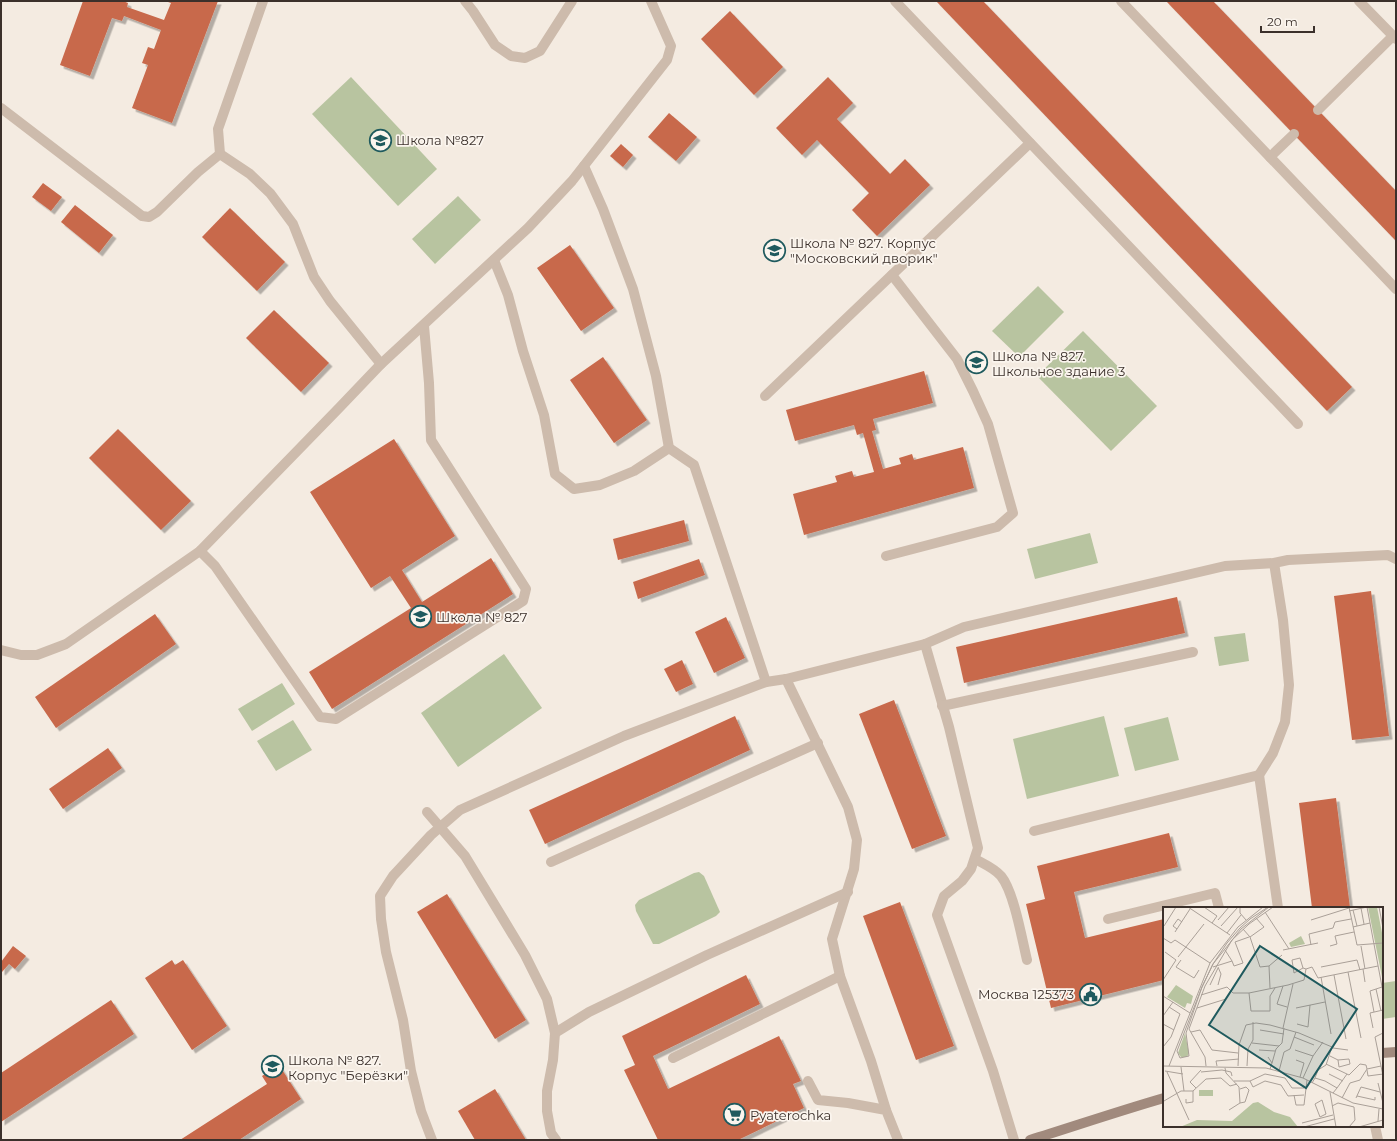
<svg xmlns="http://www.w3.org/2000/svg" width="1397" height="1141" font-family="Montserrat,sans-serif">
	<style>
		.green { fill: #b8c4a0 }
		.building { fill: #c8694b; filter: url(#shadow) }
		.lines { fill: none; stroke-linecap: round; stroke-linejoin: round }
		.lane { stroke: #cdbbac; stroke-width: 10 }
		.secondary { stroke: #a18a7d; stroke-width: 10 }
		.labels { text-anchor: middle; stroke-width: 3.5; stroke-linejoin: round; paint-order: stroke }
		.poi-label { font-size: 13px; fill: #3b302b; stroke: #fbf5ee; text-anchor: start }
		.inset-road { fill: none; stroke: #aaa098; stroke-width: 1 }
		.view { fill: #1f5a5e; fill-opacity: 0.15; stroke: #1f5a5e; stroke-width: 2 }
		.inset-edge { fill: none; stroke: #3b302b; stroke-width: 2 }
	</style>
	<defs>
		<filter id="shadow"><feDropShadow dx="3.5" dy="3.5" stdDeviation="0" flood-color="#0004"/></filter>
	</defs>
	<rect width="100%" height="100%" fill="#f4ebe1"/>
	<g class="green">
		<polygon points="351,77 437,169 398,206 312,114"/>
		<polygon points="458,196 481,220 435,264 412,239"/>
		<polygon points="1038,286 1064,312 1019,357 992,331"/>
		<polygon points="1083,331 1157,406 1111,451 1037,376"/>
		<polygon points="1090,533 1098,563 1035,579 1027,549"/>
		<polygon points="1245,633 1249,661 1219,666 1214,637"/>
		<polygon points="504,654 542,708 458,767 421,713"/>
		<polygon points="282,683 295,704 252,731 238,709"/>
		<polygon points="1104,716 1119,776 1027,799 1013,739"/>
		<polygon points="1168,717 1179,760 1135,771 1124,728"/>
		<polygon points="293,720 312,750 276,771 257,741"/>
		<polygon points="699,872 704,876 720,912 716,916 659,944 653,944 636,911 635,905 639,900 694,873"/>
		<polygon points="1396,981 1396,1017 1382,1019 1382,983"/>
	</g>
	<g class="building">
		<polygon points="83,1 123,1 128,3 127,7 164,20 171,3 165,1 218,1 172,123 132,108 148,65 142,63 148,47 154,49 161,30 124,16 122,21 112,18 90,76 60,65"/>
		<polygon points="936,1 983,1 1352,387 1327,411"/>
		<polygon points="1166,1 1213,1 1396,191 1396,241"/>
		<polygon points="730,11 783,67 754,95 701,39"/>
		<polygon points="828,77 853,103 837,119 890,174 905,159 930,185 877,236 852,210 869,193 817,140 802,155 776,128"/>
		<polygon points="669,113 697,137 676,161 648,137"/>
		<polygon points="621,144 633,155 623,167 610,156"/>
		<polygon points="43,183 62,197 51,211 32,197"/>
		<polygon points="75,205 113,235 99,253 61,222"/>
		<polygon points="230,208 285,262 257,291 202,237"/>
		<polygon points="570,245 614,308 581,331 537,268"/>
		<polygon points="274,310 329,363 301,392 246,338"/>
		<polygon points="603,357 647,420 614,443 570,380"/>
		<polygon points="924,371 933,403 873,419 876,430 872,431 883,469 901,464 899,458 912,454 914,460 963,447 974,488 804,535 793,494 837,482 835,476 852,471 854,477 874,472 863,433 857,435 854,425 795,441 786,410"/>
		<polygon points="118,429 191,501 161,530 89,458"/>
		<polygon points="394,439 455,536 402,570 422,602 491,558 513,594 332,709 309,672 411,608 390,576 371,588 310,492"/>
		<polygon points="684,520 689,541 618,560 613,539"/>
		<polygon points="699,559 705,575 638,599 633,582"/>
		<polygon points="1371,591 1389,736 1352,740 1334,596"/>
		<polygon points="1177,597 1185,633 964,683 956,647"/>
		<polygon points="155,614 176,644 56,728 35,697"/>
		<polygon points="726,617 745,658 714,673 695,632"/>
		<polygon points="682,660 693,684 676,692 664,669"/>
		<polygon points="894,700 946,836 912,849 859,714"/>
		<polygon points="735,716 750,750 545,844 529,810"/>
		<polygon points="108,748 122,768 63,809 49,789"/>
		<polygon points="1336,798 1350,908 1312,908 1299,803"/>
		<polygon points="1169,833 1178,867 1074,892 1085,938 1164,919 1164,980 1051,1008 1026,904 1045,899 1037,866"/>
		<polygon points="447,894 526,1020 495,1039 417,912"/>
		<polygon points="900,902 954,1046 916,1060 863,916"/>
		<polygon points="13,946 26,956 15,969 9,964 2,972 1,971 1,962"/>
		<polygon points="172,960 175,965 183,960 227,1026 192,1050 145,978"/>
		<polygon points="746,975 760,1004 653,1056 668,1089 779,1036 801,1081 793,1084 804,1108 738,1140 658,1140 624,1070 635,1065 622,1036"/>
		<polygon points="111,1000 134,1034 1,1122 1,1073"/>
		<polygon points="279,1065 301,1099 239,1140 180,1140 267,1084 262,1076"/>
		<polygon points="495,1089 526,1140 475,1140 458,1111"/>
	</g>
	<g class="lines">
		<g class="lane">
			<polyline points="465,1 473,11 495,45 511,56 525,58 540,51 572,1"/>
			<polyline points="895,1 1298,424"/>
			<polyline points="1121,1 1396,289"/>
			<polyline points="1359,1 1396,39"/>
			<polyline points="1,108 142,216 149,217 157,212 198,172 220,154 250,174 270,193 293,224 314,277 330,301 381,364"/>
			<polyline points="1318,110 1393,36"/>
			<polyline points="220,154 218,129 263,1"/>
			<polyline points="1270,157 1294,134"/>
			<polyline points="584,166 603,209 633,289 656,376 669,448 694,465 766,682"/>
			<polyline points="494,260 508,295 523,351 544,415 555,474 574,489 600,485 634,471 669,448"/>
			<polyline points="765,396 1030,143"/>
			<polyline points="200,551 215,566 320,717 336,719 523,601 526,589 431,440 429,383 424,326"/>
			<polyline points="886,556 997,527 1013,513 988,424 973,391 957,359 892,275"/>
			<polyline points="925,644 949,727 978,848 971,869 962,881 944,896 937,915 993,1071 1014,1140"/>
			<polyline points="1,650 21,655 37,655 66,644 200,551 339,408 381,364 528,228 572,181 667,60 671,46 651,1"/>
			<polyline points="786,679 848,807 857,840 854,869 832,939 840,976 871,1061 886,1110"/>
			<polyline points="942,706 1193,652"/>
			<polyline points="1259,775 1273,753 1285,722 1289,685 1283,620 1274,563"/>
			<polyline points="427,812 465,856 525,955 547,999 555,1033 553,1060 547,1091 547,1111 551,1133 556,1140"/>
			<polyline points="1034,831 1259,775 1278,908"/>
			<path d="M975 859C984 864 994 868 1001 876 1014 892 1022 939 1027 960"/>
			<polyline points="551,862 818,743"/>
			<polyline points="1108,919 1215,893 1219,908"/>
			<polyline points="555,1033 589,1012 707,955 848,892"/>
			<polyline points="673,1058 840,976"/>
			<polyline points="808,1081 818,1100 848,1103 886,1110 898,1140"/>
			<polyline points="1375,1126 1378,1140"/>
			<polyline points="432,1140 421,1111 411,1071 403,1020 386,952 381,919 380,896 393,876 431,835 460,810 624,736 766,682 786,679 925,644 964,627 1225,566 1274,563 1288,560 1388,555 1396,559"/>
		</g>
		<g class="secondary">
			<polyline points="1382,1053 1396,1052"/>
			<path d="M1030 1140C1075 1126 1119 1111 1164 1098"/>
		</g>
	</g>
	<defs>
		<symbol id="school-ring" viewBox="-11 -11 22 22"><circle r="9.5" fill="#fbf5ee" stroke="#1f5a5e" stroke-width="1.5"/><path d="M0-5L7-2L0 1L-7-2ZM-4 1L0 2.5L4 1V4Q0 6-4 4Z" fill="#1f5a5e"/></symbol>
		<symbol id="civic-ring" viewBox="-11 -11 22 22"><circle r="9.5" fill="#fbf5ee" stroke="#1f5a5e" stroke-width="1.5"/><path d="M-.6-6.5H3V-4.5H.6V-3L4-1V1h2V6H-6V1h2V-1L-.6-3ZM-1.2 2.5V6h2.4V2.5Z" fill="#1f5a5e"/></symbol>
		<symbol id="supermarket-ring" viewBox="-11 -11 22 22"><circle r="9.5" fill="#fbf5ee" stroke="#1f5a5e" stroke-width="1.5"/><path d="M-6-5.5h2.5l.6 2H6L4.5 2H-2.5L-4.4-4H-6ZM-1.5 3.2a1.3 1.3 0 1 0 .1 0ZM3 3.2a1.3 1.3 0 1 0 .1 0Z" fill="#1f5a5e"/></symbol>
	</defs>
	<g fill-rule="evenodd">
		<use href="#school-ring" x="368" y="128" width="25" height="25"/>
		<use href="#school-ring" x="762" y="238" width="25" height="25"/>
		<use href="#school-ring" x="964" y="350" width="25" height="25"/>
		<use href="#school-ring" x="408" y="604" width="25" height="25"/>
		<use href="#civic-ring" x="1078" y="982" width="25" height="25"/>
		<use href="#school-ring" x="260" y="1054" width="25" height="25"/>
		<use href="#supermarket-ring" x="722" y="1102" width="25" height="25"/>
	</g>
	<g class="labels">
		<g class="poi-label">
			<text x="396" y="145">Школа №827</text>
			<text x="790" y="248">Школа № 827. Корпус<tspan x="790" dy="15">"Московский дворик"</tspan></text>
			<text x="992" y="361">Школа № 827.<tspan x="992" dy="15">Школьное здание 3</tspan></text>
			<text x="436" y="622">Школа № 827</text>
			<text x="1074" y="999" text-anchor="end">Москва 125373</text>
			<text x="288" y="1065">Школа № 827.<tspan x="288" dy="15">Корпус "Берёзки"</tspan></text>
			<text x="750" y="1120">Pyaterochka</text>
		</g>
	</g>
	<g transform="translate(1163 907)">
		<rect width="220" height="220" fill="#f4ebe1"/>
		<path d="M205 0H214L220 31V75ZM138 29 142 37 128 40 126 36ZM13 78 30 89 28 97 24 96 22 101 4 90ZM22 126 26 146 24 150H18L15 146ZM36 183H50V189H36ZM95 195 111 205 127 210 135 220H17L34 213 69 214 90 196Z" fill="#b8c4a0"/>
		<path class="inset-road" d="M25 0 67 28M41 0 54 9 49 16M77 0V6L83 13M105 0 87 12 77 21 64 36 50 57 39 80 14 144 17 151 26 149 23 126 39 80 50 57 78 22 106 0M186 0 194 38 220 36M204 0 220 85M216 0 220 21M198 1 201 17M190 3 194 19M186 4 204 0M102 5 126 42M55 13 66 0M148 13 186 1M1 19 13 0M58 19 75 0M190 20 207 16M14 22 10 19 15 12 19 15M80 22 87 30 97 60 106 59 107 81M12 25 27 2M64 26 78 8M87 30 101 20 93 11M0 31 8 36 12 33 47 56M148 38 146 27 170 21 172 15 188 12M167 39 174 37 172 29 191 25M198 39 202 62M120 43 155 36M15 50 41 17M18 53 13 60 31 71 36 63M69 54 71 59 80 56 72 35 86 30M106 59 119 48M50 60 69 54 62 43M158 60 194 53 197 63M140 61 131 66 129 53 137 51 140 61 143 62M200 62 202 75M185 65 198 131M171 68 183 132M158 70 168 127M0 73 13 53 2 45M47 78 55 61M55 78 58 67 55 60M120 79 114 97 124 100M213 82 218 104M86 86 88 104H107V89L112 81M38 88 64 80 70 86H86L125 78 141 73 143 62 149 60 155 71 215 59M0 89 27 106M34 101 63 92M133 101 162 95M211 105 207 84 219 80M0 109 10 95M0 117 11 123M134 117 145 120 147 98M120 121 130 77M210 121 207 106 220 103M97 123 121 127M28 125 37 123 49 143 75 146M131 130 151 138M89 136 116 139M0 140 8 130 17 107 6 100M170 141 185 143M96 143 112 144M132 143 150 149 140 171M150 149 160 135M167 149 175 153 176 160 187 157 186 152 175 153M105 150 109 156 107 162M133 153 141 156 137 170M109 156 113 142 119 136 121 121M163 157 186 168 197 157 203 158 204 162M0 159 103 161 140 171 190 196 220 202M6 159 47 56 75 20 100 0M43 159 42 150 26 122 42 79 69 33 86 17 110 0M54 159 53 154 76 152M75 159 76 138 83 118 93 116 107 118 136 126 169 140 163 158 155 163 152 171M84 159 85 142 90 133V115M218 159 212 130 220 126M18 160 21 184M62 161 63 166 76 180 77 196 66 203M204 163 205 169 220 167M2 164 20 167M116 164 121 145 127 142 133 125M4 165 26 213M38 165 59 163 68 165 69 169M166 167 180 174M71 174H87L90 180 102 174 118 178 125 189 141 188M87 174 102 167 122 171 129 181H141M149 176 152 171 162 174 174 181 170 186M215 176 220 196M33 181 27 175 38 163M174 181 184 167M77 182 83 180 86 183 82 195 77 196M167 185 173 220M131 188 133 198H141L144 173M194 189 212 193V190M179 191 187 176 197 173 204 162 218 159 220 169M193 191 198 180 217 185M23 192V196L30 195V184L43 172 58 171 67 179 74 177M159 193 163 207 157 210 152 197ZM1 194 18 184H30M169 199 175 196 191 200 192 213 186 220M215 214 216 202M139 216 170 208M141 220 171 212M196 220 220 213"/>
		<path class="view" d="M97 39 194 102 143 181 46 118Z"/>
		<rect width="220" height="220" class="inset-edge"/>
	</g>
	<rect width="1397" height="1141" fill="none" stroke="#3b302b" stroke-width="4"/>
	<path d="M1261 26v6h53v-6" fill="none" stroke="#3b302b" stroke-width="2"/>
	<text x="1267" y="26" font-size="12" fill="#3b302b" stroke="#fbf5ee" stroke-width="3" paint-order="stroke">20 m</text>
</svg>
